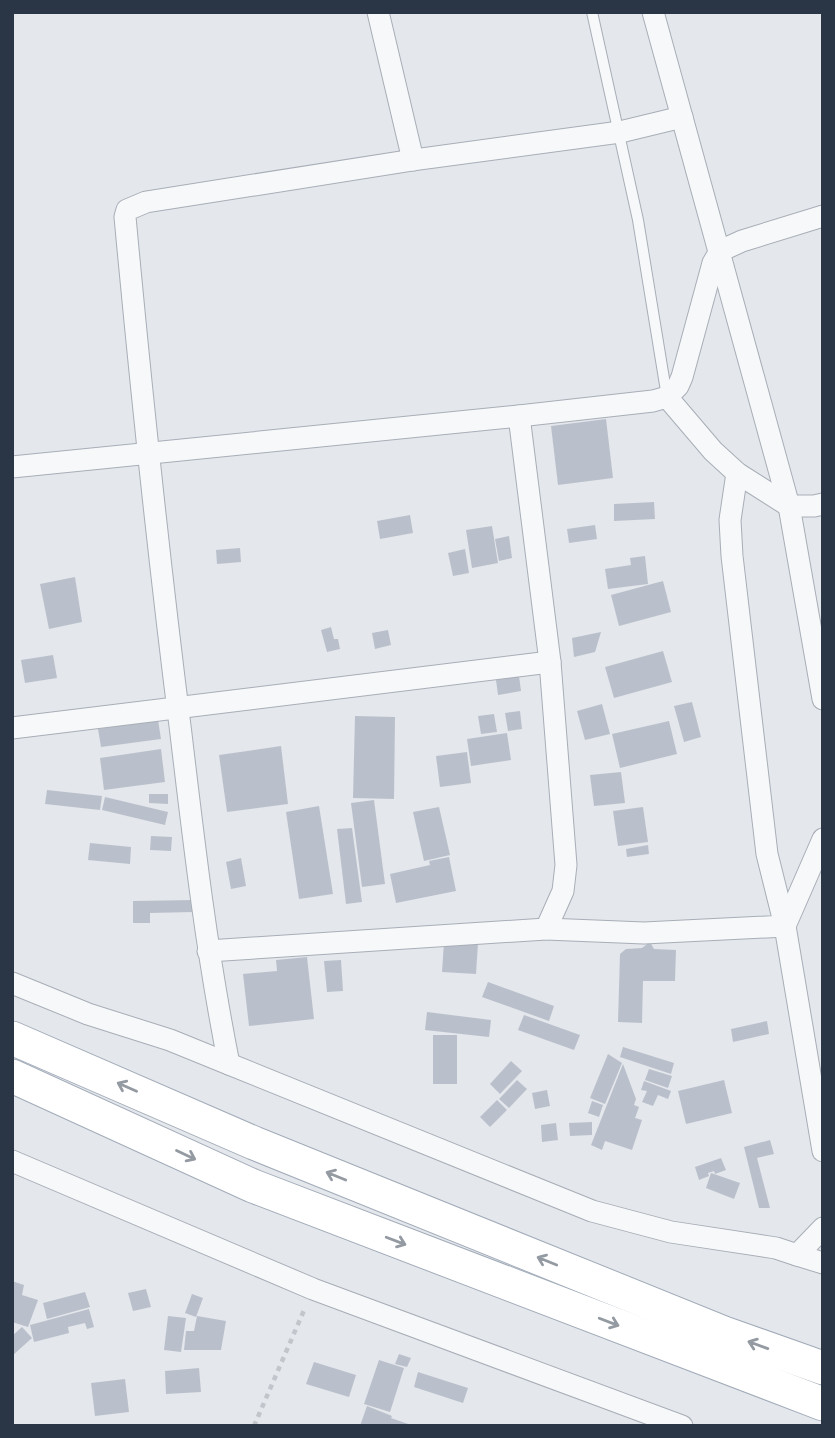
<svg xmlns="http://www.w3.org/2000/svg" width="835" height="1438" font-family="'Alegreya Sans',sans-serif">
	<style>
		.building { fill: #bac0cb }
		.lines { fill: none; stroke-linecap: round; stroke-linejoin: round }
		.lane-casing { stroke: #a8aeb7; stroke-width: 12 }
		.street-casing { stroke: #a8aeb7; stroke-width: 23 }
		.primary-casing { stroke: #a2acb9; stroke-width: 35 }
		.path { stroke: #c2c5cb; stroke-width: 4.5; stroke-dasharray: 5 5; stroke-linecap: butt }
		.lane { stroke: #f7f8fa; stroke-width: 10 }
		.street { stroke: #f7f8fa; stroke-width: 21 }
		.primary { stroke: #fff; stroke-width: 33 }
		.oneway { stroke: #949aa2 }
	</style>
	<rect width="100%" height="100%" fill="#e4e7ec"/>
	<g class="building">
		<polygon points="606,419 613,478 558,485 551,426"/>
		<polygon points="654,502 655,519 614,521 614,504"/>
		<polygon points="410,515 413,533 380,539 377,521"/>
		<polygon points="595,525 597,539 569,543 567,529"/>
		<polygon points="492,526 498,563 472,568 466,530"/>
		<polygon points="509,536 512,558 499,561 495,539"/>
		<polygon points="240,548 241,562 217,564 216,550"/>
		<polygon points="465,549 469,573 453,576 448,553"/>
		<polygon points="645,556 648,584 608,589 605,569 631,565 630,558"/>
		<polygon points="75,577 82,622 49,629 40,584"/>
		<polygon points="663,581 671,612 619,626 611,595"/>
		<polygon points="331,627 334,639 338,639 340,649 327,652 321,630"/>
		<polygon points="388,630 391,645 375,649 372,633"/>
		<polygon points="601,632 595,652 574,657 572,638"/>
		<polygon points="663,651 672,682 614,698 605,667"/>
		<polygon points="53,655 57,678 25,683 21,660"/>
		<polygon points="519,676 521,691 498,695 496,680"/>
		<polygon points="692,702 701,737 684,742 674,706"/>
		<polygon points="602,704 610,734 585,740 577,711"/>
		<polygon points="520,711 522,729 508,731 505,713"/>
		<polygon points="494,714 497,732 481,734 478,716"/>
		<polygon points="355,716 395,717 394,799 353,798"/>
		<polygon points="158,720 161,739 101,747 98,729"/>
		<polygon points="669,721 677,754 620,768 612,734"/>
		<polygon points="507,733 511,760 471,766 467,739"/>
		<polygon points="281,746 288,804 227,812 219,755"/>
		<polygon points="161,749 165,782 104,790 100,758"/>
		<polygon points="467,752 471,783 440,787 436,756"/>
		<polygon points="621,772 625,803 594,806 590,775"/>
		<polygon points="47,790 102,796 100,810 45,804"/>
		<polygon points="149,794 168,794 168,804 149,803"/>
		<polygon points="105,797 168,812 165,825 102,810"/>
		<polygon points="374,800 385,884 362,887 351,803"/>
		<polygon points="319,806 333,894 299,899 286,812"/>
		<polygon points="439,807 450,855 424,861 413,812"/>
		<polygon points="643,807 648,842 618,846 613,811"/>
		<polygon points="352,828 362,902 346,904 337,829"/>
		<polygon points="151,836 172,837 171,851 150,850"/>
		<polygon points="90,843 131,847 130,864 88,860"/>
		<polygon points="648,845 649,854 627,857 626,849"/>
		<polygon points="449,857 456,891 396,903 390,874 430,865 429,861"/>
		<polygon points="241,858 246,886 231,889 226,862"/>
		<polygon points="193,900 193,912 150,913 150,923 133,923 133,901"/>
		<polygon points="444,942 478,943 476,974 442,972"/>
		<polygon points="650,942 654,949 676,950 675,981 643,981 642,1023 618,1022 620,954 626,949 642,948"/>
		<polygon points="307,957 314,1019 249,1026 243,974 277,971 276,960"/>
		<polygon points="341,960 343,991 327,992 324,961"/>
		<polygon points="488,982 554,1006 549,1021 482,997"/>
		<polygon points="427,1012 491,1020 489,1037 425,1030"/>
		<polygon points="524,1015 580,1035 574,1050 518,1030"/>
		<polygon points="767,1021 769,1034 733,1042 731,1029"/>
		<rect x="433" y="1035" width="24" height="49"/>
		<polygon points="623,1047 674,1063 671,1074 620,1057"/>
		<polygon points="608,1054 622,1063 605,1104 590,1098"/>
		<polygon points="511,1061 522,1071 500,1094 490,1084"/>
		<polygon points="623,1064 636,1099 634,1105 639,1107 635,1118 642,1120 632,1150 605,1141 602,1150 591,1145"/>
		<polygon points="649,1069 672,1076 668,1088 645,1080"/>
		<polygon points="517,1080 527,1089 509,1108 499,1099"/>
		<polygon points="724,1080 732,1113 686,1124 678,1091"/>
		<polygon points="644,1081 671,1091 668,1099 658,1095 653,1106 642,1102 647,1091 641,1090"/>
		<polygon points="547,1090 550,1106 535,1109 532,1093"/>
		<polygon points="497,1100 507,1110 490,1127 480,1117"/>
		<polygon points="592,1101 603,1105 599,1117 588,1113"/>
		<polygon points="592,1122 592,1135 570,1136 569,1123"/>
		<polygon points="556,1123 558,1140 542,1142 541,1125"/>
		<polygon points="770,1140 774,1154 757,1158 770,1208 759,1208 744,1147"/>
		<polygon points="721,1158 726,1170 715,1174 714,1171 708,1173 709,1176 699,1180 695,1167"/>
		<polygon points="711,1173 740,1183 734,1199 706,1188"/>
		<polygon points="12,1281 24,1285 22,1295 38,1300 28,1327 12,1322"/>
		<polygon points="146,1289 151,1307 133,1311 128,1293"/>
		<polygon points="85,1292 90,1307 47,1319 43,1303"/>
		<polygon points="192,1294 203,1298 196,1317 185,1313"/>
		<polygon points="89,1309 94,1327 87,1329 85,1323 68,1327 69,1333 34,1342 30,1325"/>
		<polygon points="168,1316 186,1318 181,1352 164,1350"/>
		<polygon points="197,1316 226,1321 221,1350 184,1350 186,1331 194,1331"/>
		<polygon points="22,1327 32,1338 12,1356 12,1336"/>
		<polygon points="399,1354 411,1358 407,1367 395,1364"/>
		<polygon points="379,1360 404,1368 390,1412 364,1404"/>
		<polygon points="314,1362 356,1375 349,1397 306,1384"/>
		<polygon points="199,1368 201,1392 166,1394 165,1371"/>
		<polygon points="418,1372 468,1388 463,1403 414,1387"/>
		<polygon points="125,1379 129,1412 95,1416 91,1383"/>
		<polygon points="367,1406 392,1416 391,1418 414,1426 360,1426"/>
	</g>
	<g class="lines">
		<defs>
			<polyline id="lane" points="592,12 638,220 667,397"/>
			<g id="street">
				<polyline points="378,12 413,160"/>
				<polyline points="653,12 789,506 823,699"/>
				<polyline points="667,397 678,386 682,377 713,263 720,251 742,241 823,216"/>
				<polyline points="12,467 519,416 653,401 667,397 713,451 737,473 789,506 814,506 823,504"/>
				<polyline points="12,728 550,662"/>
				<polyline points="823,839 785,926 823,1151"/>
				<polyline points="546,929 644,933 785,926 767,854 732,556 730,520 737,473"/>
				<polyline points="208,951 546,929 563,891 566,865 550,662 519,416"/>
				<path d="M12 983 88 1014 170 1040 229 1064C207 955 194 844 181 734 159 561 141 389 125 217L127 210 146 202 413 160 620 132 682 117"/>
				<polyline points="229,1064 592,1211 671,1232 776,1248 797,1255 823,1228"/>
				<polyline points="12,1161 313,1289 682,1426"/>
				<polyline points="797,1255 823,1263"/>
			</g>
			<g id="primary">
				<polyline points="12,1038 254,1143 724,1333 823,1368"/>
				<polyline points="12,1076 253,1186 823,1404"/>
			</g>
		</defs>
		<use href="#lane" class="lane-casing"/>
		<use href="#street" class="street-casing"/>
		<use href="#primary" class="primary-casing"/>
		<polyline class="path" points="254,1426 305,1308"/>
		<use href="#lane" class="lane"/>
		<use href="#street" class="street"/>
		<use href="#primary" class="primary"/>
	</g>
	<defs><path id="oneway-shaft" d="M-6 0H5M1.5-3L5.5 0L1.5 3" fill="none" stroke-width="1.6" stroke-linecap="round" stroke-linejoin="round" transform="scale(1.75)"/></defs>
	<g class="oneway">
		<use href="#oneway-shaft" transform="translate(127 1087) rotate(-156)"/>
		<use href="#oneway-shaft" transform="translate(186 1155) rotate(25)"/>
		<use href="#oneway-shaft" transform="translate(336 1176) rotate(-158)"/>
		<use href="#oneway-shaft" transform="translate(396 1241) rotate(21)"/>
		<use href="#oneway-shaft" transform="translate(547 1261) rotate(-158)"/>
		<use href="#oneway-shaft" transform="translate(609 1322) rotate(21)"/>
		<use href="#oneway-shaft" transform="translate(758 1345) rotate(-160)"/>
	</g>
	<rect width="835" height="1438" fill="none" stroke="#2a3546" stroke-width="28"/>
</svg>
